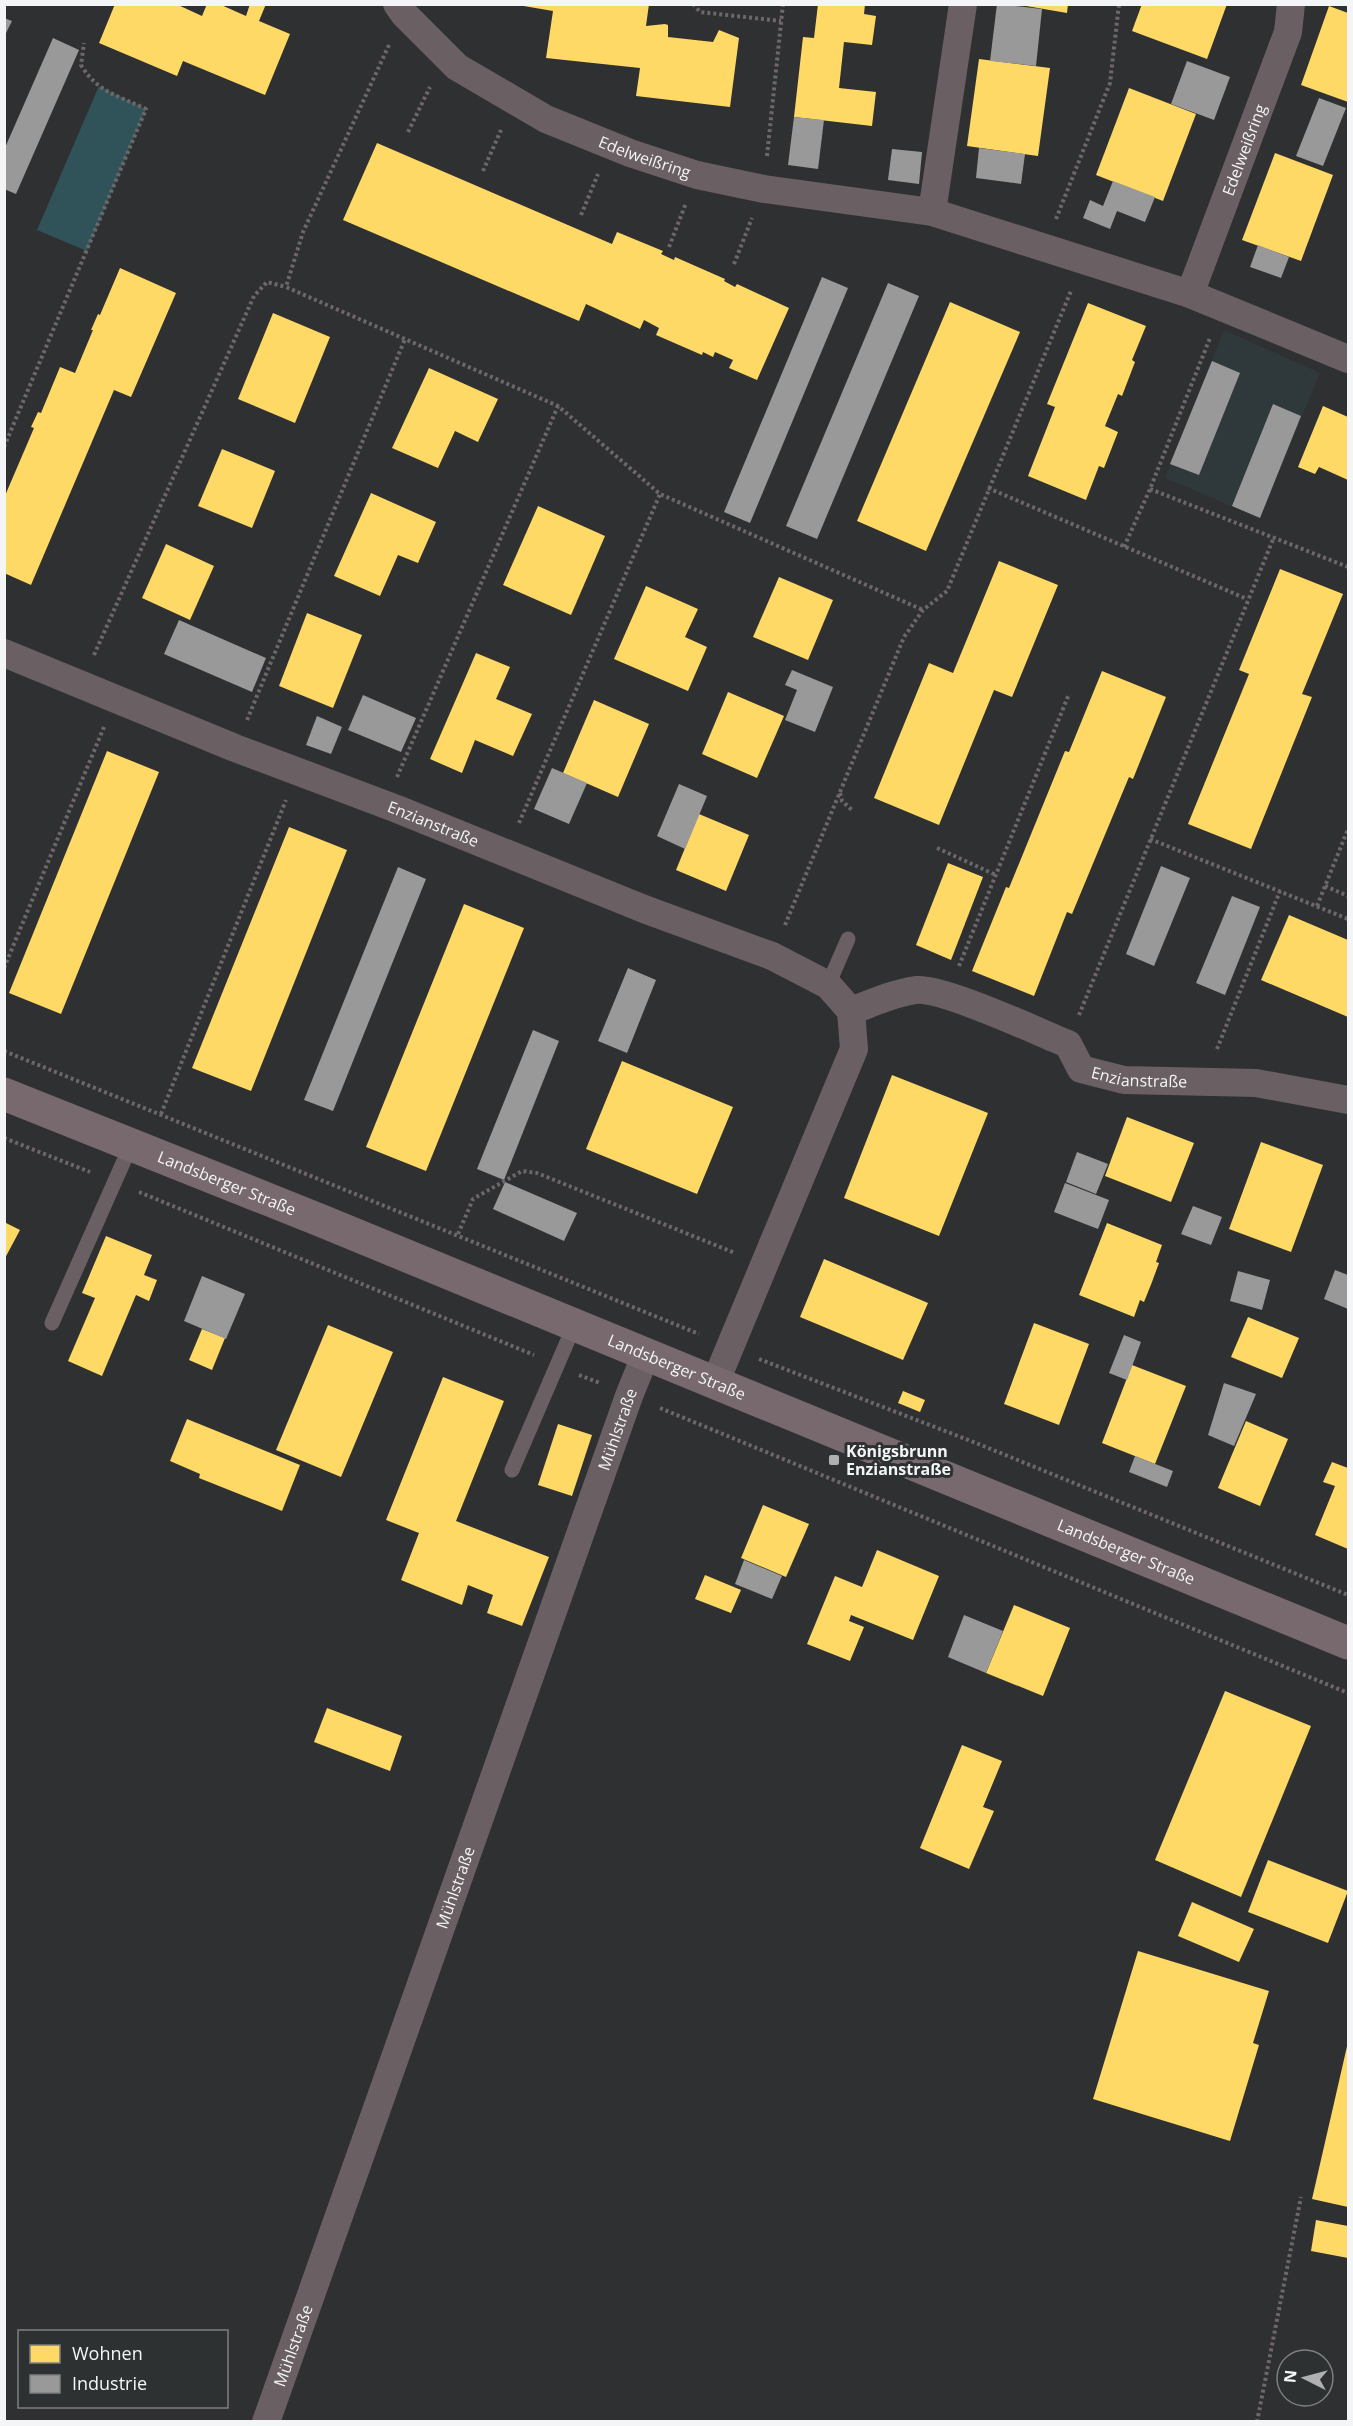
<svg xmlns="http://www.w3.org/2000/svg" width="1353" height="2426" font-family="'Open Sans',sans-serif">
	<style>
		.built { fill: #2f393b }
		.green { fill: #30535a }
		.homes { fill: #ffd966 }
		.industry { fill: #999 }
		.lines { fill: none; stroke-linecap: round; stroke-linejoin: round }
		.path { stroke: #6e676a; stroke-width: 4; stroke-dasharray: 3 3; stroke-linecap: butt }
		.lane { stroke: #6a5f62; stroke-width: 15 }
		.street { stroke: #6a5f62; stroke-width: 28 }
		.secondary { stroke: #77696d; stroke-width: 33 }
		.poi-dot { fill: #aeb0b1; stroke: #2e3132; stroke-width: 2 }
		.labels { text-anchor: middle; stroke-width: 6; stroke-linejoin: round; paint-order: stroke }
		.street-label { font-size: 16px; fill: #f3f5f6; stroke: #2e3132 }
		.poi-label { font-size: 16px; font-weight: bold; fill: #f3f5f6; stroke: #2e3132; text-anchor: start }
	</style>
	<rect width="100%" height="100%" fill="#2f3031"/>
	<polygon class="built" points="1224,330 1320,373 1260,518 1165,478"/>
	<polygon class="green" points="99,86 146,109 87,251 37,230"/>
	<g class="homes">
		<polygon points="115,4 176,4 202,16 207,4 219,4 246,16 250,4 266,4 259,21 290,34 265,95 183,61 177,76 99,43"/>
		<polygon points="512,4 649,4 646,26 665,24 668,25 668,37 713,42 719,30 739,38 730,107 636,96 640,68 546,58 553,11"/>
		<polygon points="818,4 865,4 864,14 876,16 872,45 844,42 839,88 876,92 872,126 794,117 803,37 814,38"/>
		<polygon points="1015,4 1068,4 1067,13"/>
		<polygon points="1142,4 1227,4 1207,59 1132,31"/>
		<polygon points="1329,6 1348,13 1348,102 1301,85"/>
		<polygon points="979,59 1050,68 1038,156 967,146"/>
		<polygon points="1129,88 1196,114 1163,201 1096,175"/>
		<polygon points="377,143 612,244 617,232 663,251 661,254 674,260 675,257 725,279 724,281 735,287 737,284 789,308 757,380 729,368 733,360 715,352 713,357 703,352 702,355 656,335 659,328 644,320 640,329 586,304 579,321 343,220"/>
		<polygon points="1275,153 1333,175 1301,261 1242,240"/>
		<polygon points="120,268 176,293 131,397 114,390 31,585 4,573 4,498 34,428 31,427 38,412 41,413 60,367 75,373 93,330 91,330 98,314 100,315"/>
		<polygon points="950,302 1020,332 926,551 857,521"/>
		<polygon points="1088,303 1146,326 1132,360 1135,362 1122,396 1118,394 1105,426 1118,432 1104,468 1099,466 1086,500 1028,476 1055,407 1047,404"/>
		<polygon points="273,313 330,337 295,423 238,399"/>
		<polygon points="429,368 498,399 478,442 455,431 438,468 392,448"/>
		<polygon points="1323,406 1348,417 1348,480 1319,467 1315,474 1298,467"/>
		<polygon points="222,449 275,471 252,528 198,506"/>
		<polygon points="371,493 436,522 418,563 398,555 380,596 334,576"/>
		<polygon points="538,506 605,536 571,615 503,585"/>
		<polygon points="166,544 214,566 190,620 142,598"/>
		<polygon points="999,561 1058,585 1012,697 994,690 939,825 874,798 929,663 953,673"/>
		<polygon points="1280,569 1343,594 1302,694 1312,697 1251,849 1188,824 1249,674 1239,670"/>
		<polygon points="779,577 833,600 808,660 753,637"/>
		<polygon points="646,586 698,609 685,637 707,647 688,691 614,659"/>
		<polygon points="307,613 362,635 333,708 279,686"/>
		<polygon points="476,653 510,667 496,699 532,714 513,756 475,740 462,773 430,759"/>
		<polygon points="1102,671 1166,697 1133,779 1129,777 1072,914 1067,912 1034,996 972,971 1006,887 1009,888 1065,751 1069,752"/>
		<polygon points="728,692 784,716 757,778 702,754"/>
		<polygon points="594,700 649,724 618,797 563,773"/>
		<polygon points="107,751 159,772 61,1014 9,993"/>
		<polygon points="699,814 749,835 726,891 676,870"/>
		<polygon points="289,827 347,850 251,1091 192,1068"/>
		<polygon points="948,863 983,877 951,960 916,945"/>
		<polygon points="464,904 524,928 426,1171 366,1147"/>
		<polygon points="1289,915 1348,940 1348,1017 1261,980"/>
		<polygon points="622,1061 733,1107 697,1194 586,1149"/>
		<polygon points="892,1075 988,1113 939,1236 844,1198"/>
		<polygon points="1127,1117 1194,1143 1171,1202 1105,1176"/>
		<polygon points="1261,1142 1323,1165 1291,1252 1229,1229"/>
		<polygon points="4,1222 20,1230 4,1260"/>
		<polygon points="1107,1223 1162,1245 1156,1262 1159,1263 1152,1282 1144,1302 1140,1300 1134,1317 1079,1295"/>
		<polygon points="106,1236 152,1255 144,1275 157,1280 149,1301 136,1295 102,1376 68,1361 95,1298 82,1293"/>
		<polygon points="824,1259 928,1303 903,1360 800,1317"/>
		<polygon points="1248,1317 1299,1338 1282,1378 1231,1357"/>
		<polygon points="1034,1323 1089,1344 1059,1425 1004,1404"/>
		<polygon points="328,1325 393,1352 341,1477 276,1450"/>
		<polygon points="202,1329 225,1338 212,1370 189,1360"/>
		<polygon points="1132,1365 1186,1386 1155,1464 1102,1443"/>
		<polygon points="443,1377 504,1401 456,1521 549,1557 522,1626 487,1613 493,1595 468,1585 462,1605 401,1580 419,1533 386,1520"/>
		<polygon points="903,1391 925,1400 920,1412 898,1403"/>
		<polygon points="187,1419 300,1465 282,1511 199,1478 200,1474 170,1461"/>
		<polygon points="1246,1421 1288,1439 1260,1506 1218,1488"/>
		<polygon points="558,1424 592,1435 572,1496 538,1485"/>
		<polygon points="1332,1462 1348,1468 1348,1549 1315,1535 1335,1486 1323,1482"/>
		<polygon points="763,1505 809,1524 786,1577 741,1558"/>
		<polygon points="877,1550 939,1576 913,1640 851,1615 849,1621 864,1627 850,1661 807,1644 835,1576 862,1587"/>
		<polygon points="705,1575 741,1590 731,1613 695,1599"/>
		<polygon points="1014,1605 1070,1628 1043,1696 986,1673"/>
		<polygon points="1225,1691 1311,1726 1241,1897 1155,1860"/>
		<polygon points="327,1708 402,1736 390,1771 314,1742"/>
		<polygon points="962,1745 1002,1761 983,1807 994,1811 969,1869 920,1848"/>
		<polygon points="1268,1860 1348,1891 1328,1943 1248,1912"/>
		<polygon points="1192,1902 1254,1929 1239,1962 1178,1936"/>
		<polygon points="1138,1951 1269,1991 1253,2043 1259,2045 1230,2141 1093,2099"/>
		<polygon points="1348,2042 1348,2207 1312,2199"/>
		<polygon points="1316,2220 1348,2226 1348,2258 1311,2251"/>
	</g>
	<g class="industry">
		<polygon points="997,4 1042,9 1036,66 990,61"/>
		<polygon points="4,18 12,21 4,37"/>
		<polygon points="53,38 79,50 16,194 4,189 4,150"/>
		<polygon points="1187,61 1230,77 1214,120 1171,104"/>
		<polygon points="1319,98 1346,108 1323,166 1296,156"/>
		<polygon points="794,117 824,120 818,169 788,165"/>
		<polygon points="979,148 1025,154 1021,184 976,178"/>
		<polygon points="892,149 922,152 919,184 888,180"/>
		<polygon points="1113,181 1155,197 1145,222 1117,211 1110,229 1083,218 1090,200 1103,206"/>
		<polygon points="1258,245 1289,257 1281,278 1250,267"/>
		<polygon points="822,277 848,288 750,523 724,512"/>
		<polygon points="888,283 919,296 817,539 786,526"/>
		<polygon points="1212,361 1240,373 1199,475 1170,464"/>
		<polygon points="1273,404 1301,416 1260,518 1232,506"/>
		<polygon points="179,620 266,658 252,692 164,654"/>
		<polygon points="792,670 833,687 815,732 785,720 797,690 785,685"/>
		<polygon points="363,695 416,718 401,752 348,730"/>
		<polygon points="317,716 342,727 331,754 306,745"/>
		<polygon points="552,768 587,783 569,824 534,809"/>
		<polygon points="679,784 707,796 685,849 657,836"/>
		<polygon points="1161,866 1190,878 1154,966 1126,954"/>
		<polygon points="398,867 426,879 333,1111 304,1100"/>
		<polygon points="1232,896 1260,907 1225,995 1196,983"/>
		<polygon points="628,968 656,980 627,1053 598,1041"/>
		<polygon points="533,1030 559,1041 504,1180 477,1169"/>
		<polygon points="1077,1152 1108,1164 1096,1194 1066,1182"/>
		<polygon points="505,1182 577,1213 564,1241 493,1209"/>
		<polygon points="1065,1183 1109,1200 1098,1229 1054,1212"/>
		<polygon points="1193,1206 1222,1217 1211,1245 1181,1234"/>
		<polygon points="1335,1270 1348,1275 1348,1309 1324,1299"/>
		<polygon points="1238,1271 1270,1280 1262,1310 1230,1301"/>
		<polygon points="202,1276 245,1294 226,1339 184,1321"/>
		<polygon points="1124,1335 1141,1342 1127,1380 1109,1373"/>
		<polygon points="1224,1383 1256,1394 1234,1446 1208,1435"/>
		<polygon points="1135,1456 1173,1471 1167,1487 1129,1472"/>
		<polygon points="744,1560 782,1576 772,1599 735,1584"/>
		<polygon points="964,1615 1003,1631 986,1673 948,1657"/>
	</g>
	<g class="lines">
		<g class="path">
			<polyline points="693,4 700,12 781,21"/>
			<polyline points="389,45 303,232 286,287 558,406 660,494 923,610"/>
			<polyline points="408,132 430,87"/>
			<polyline points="767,156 783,4"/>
			<polyline points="483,171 501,130"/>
			<polyline points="581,215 598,174"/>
			<polyline points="1056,219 1110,83 1119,4"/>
			<polyline points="669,247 686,203"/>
			<polyline points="734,264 752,218"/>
			<path d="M4 447 146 109C119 96 97 92 81 65L84 43"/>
			<polyline points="988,488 1247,599"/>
			<polyline points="1150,489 1348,567"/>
			<polyline points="1124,547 1150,489 1210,338"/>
			<polyline points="94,655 254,296 267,282 286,287"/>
			<polyline points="247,720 405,339"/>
			<polyline points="397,777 558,406"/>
			<polyline points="840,793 842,801 853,811"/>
			<polyline points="519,823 660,494"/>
			<polyline points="1150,839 1348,919"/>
			<polyline points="937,848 996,875"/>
			<polyline points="1325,886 1348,896"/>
			<polyline points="1317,906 1348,829"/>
			<polyline points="785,925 904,637 923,610 947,591 1071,291"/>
			<polyline points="959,966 1069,694"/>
			<polyline points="4,968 104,727"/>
			<polyline points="1079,1015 1274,537"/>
			<polyline points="1217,1049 1280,891"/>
			<polyline points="4,1051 699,1334"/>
			<polyline points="161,1114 286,800"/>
			<polyline points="4,1138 90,1172"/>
			<polyline points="139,1192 534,1355"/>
			<polyline points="458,1234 473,1199 522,1171 537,1173 735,1253"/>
			<polyline points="759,1359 976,1443 1348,1595"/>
			<polyline points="579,1375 600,1383"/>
			<polyline points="660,1408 1348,1693"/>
			<polyline points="1257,2422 1301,2197"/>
		</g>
		<g class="lane">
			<polyline points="828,985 848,939"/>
			<polyline points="52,1323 131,1145"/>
			<polyline points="512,1470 574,1326"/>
		</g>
		<g class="street">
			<path id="s1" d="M397 4 404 14 457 67 546 119 630 153 697 175 764 189 932 212 1190 294 1348 359"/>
			<polyline points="932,212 963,4"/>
			<path id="s2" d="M1190 294 1288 32 1291 4"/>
			<path id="s3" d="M4 653 235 748 397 809 644 909 772 956 828 985 851 1011 854 1049 715 1383"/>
			<path id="s4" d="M851 1011C872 1003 894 993 916 990 943 987 1038 1032 1068 1044L1081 1069 1124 1080 1256 1083 1348 1100"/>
			<path id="s5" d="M266 2422 629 1396 646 1354"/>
		</g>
		<path class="secondary" id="s6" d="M4 1094 322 1221 1348 1643"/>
	</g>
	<rect class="poi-dot" x="828" y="1454" width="12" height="12" rx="3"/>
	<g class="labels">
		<g class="street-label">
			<text dy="6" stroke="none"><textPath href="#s2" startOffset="154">Edelweißring</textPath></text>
			<text dy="6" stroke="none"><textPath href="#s1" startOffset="296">Edelweißring</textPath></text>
			<text dy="6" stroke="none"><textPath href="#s3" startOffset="462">Enzianstraße</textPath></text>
			<text dy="6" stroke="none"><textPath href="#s4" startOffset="318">Enzianstraße</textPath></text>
			<text dy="6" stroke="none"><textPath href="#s6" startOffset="240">Landsberger Straße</textPath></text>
			<text dy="6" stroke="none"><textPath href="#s6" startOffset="726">Landsberger Straße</textPath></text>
			<text dy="6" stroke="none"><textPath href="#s5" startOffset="1053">Mühlstraße</textPath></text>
			<text dy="6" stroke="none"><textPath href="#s6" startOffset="1212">Landsberger Straße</textPath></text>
			<text dy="6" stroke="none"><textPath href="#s5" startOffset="567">Mühlstraße</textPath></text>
			<text dy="6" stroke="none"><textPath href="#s5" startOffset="81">Mühlstraße</textPath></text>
		</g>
		<g class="poi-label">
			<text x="846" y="1457">Königsbrunn<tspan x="846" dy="18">Enzianstraße</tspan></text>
		</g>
	</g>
	<rect width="1353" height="2426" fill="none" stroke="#f3f5f6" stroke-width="12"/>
	<rect x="18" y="2330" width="210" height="78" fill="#2e3132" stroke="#7d7f80" stroke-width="1.5"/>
	<rect x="30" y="2345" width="30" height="18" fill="#ffd966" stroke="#7d7f80" stroke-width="1.5"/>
	<text x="72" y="2360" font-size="18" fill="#f3f5f6">Wohnen</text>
	<rect x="30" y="2375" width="30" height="18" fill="#999999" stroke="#7d7f80" stroke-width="1.5"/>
	<text x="72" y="2390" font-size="18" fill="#f3f5f6">Industrie</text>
	<g transform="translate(1305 2378) rotate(276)"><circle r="28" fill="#2e3132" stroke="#7d7f80" stroke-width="1.5"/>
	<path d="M0-4.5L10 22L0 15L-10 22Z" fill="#aeb0b1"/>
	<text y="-9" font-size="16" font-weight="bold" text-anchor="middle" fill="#f3f5f6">N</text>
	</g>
</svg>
